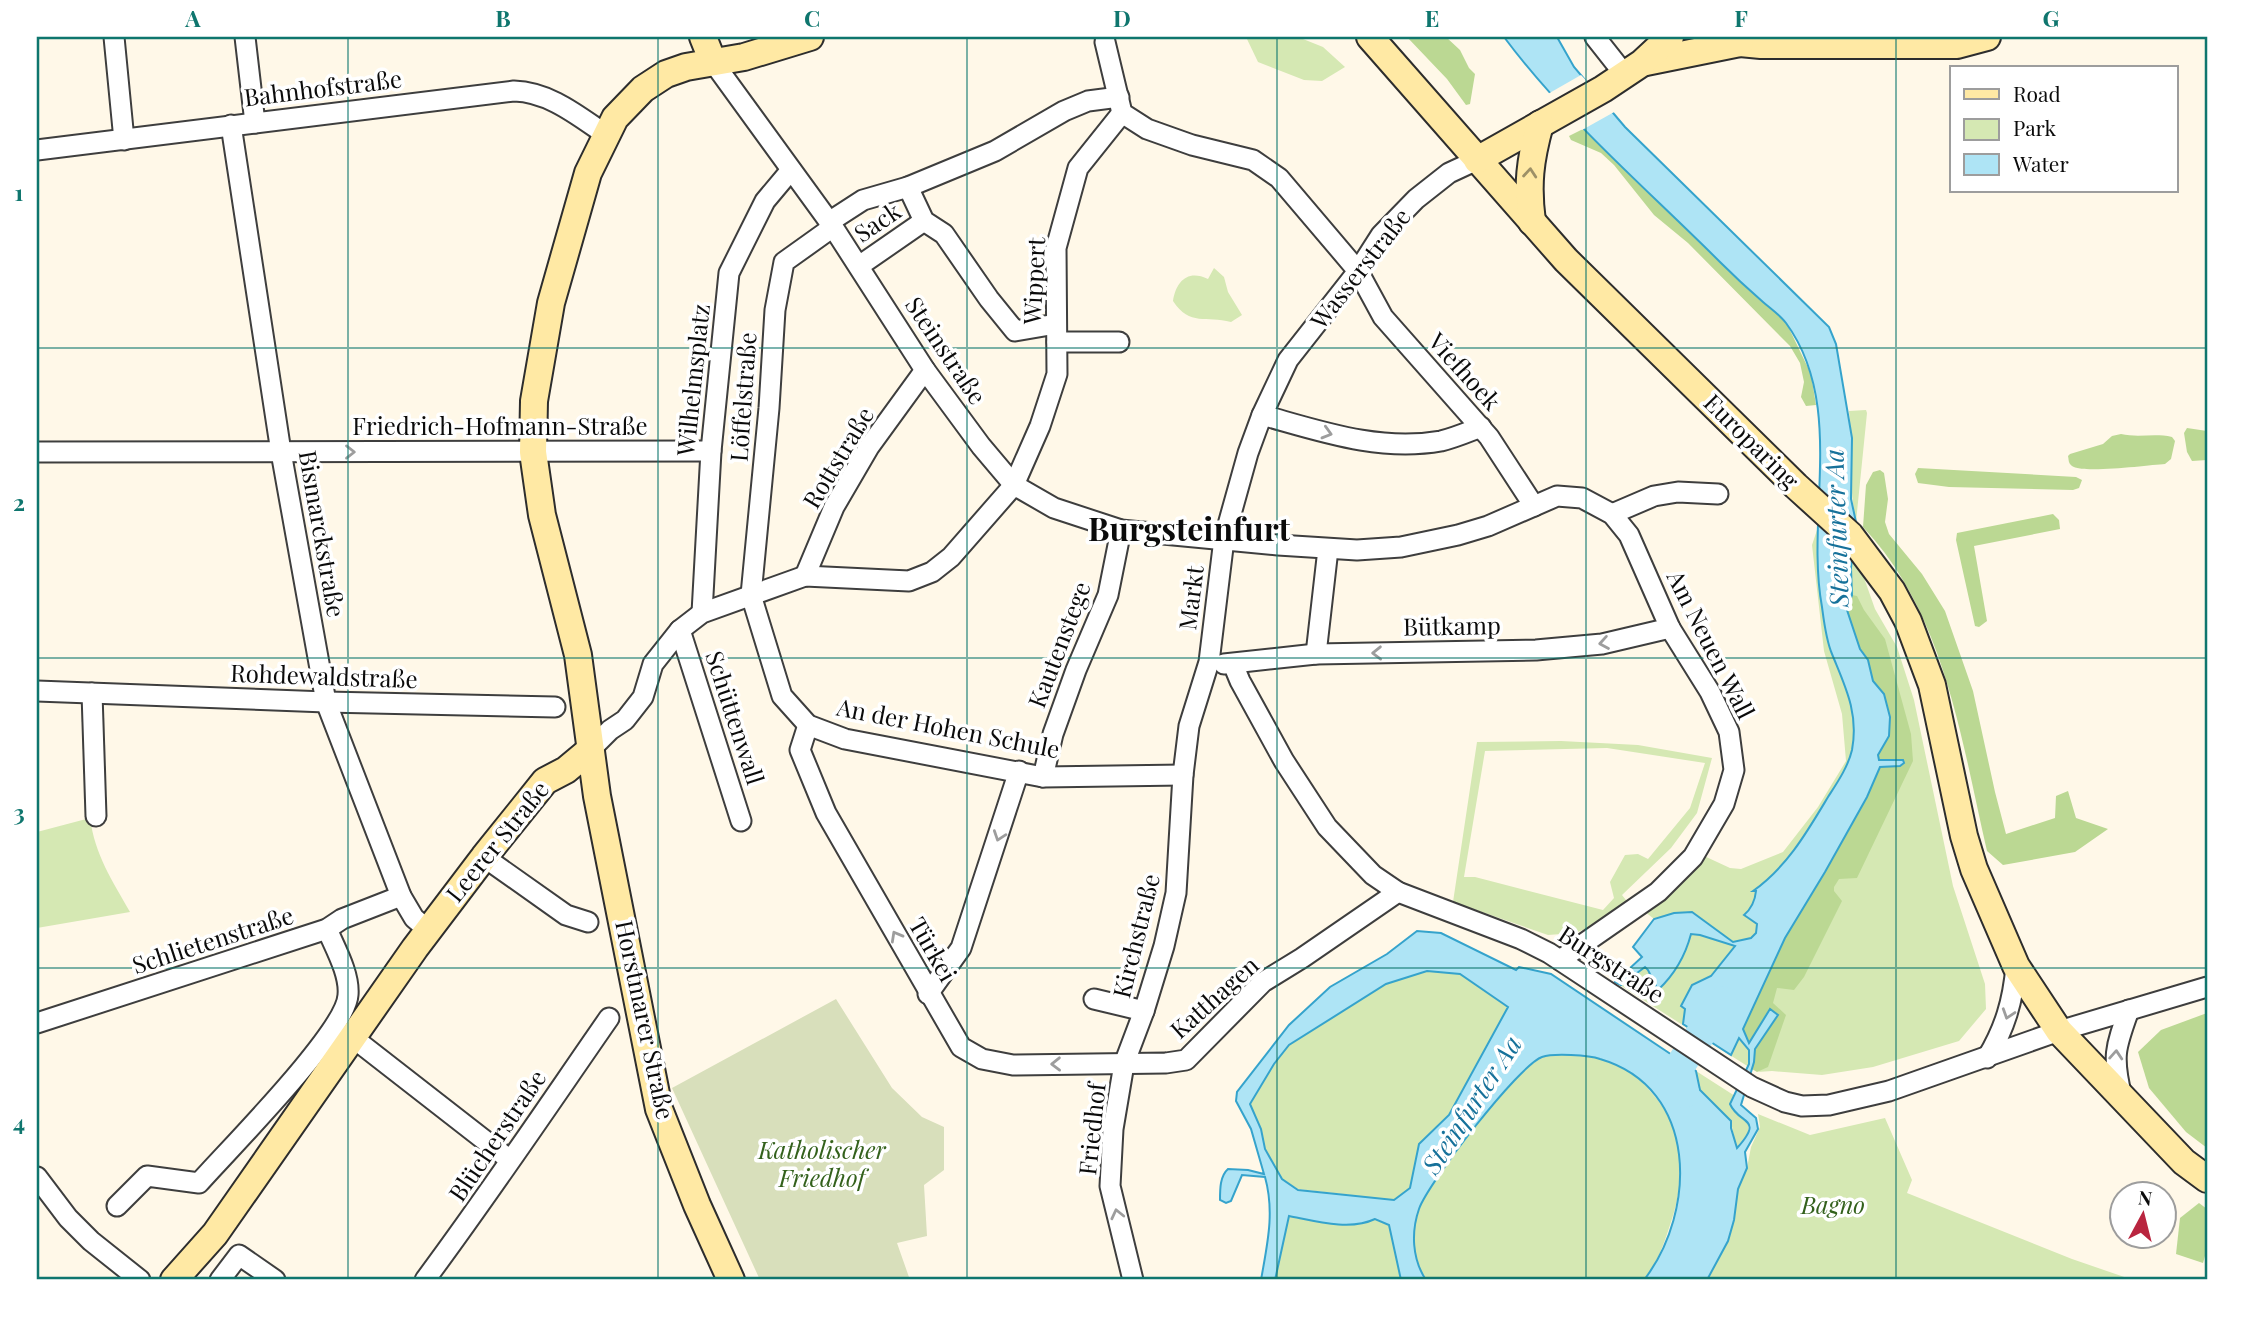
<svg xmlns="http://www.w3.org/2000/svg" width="2244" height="1317" font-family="'Playfair Display',serif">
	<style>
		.green { fill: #d5e8b3; fill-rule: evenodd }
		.forest { fill: #bbd893 }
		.cemetery { fill: #d8dfbb }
		.water { fill: #aee4f5; stroke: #35a3cc; stroke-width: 2; fill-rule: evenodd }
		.pier { fill: #fff8e8 }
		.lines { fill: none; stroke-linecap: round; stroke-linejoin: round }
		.river { stroke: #aee4f5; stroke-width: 30 }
		.street-casing { stroke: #3e3e3e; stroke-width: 23 }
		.secondary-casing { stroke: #2d2d2d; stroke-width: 30 }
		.street { stroke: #fff; stroke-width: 19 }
		.secondary { stroke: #ffe9a4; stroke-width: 26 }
		.oneway { stroke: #9d9067 }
		.oneway2 { stroke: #9d9d9d }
		.grid { fill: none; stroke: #0f766e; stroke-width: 2; stroke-opacity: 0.55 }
		.labels { text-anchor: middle; stroke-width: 7; stroke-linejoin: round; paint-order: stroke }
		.street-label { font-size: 24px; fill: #0b0b0b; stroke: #fff }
		.park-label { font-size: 24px; font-style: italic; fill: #33611c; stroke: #fff }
		.water-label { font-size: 26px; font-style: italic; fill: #16719a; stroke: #fff }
		.district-label { font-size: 32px; font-weight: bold; fill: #0b0b0b; stroke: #fff }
		.neatline { fill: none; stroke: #0f766e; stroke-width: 2.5 }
		.grid-label { font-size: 23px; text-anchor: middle; font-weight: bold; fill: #0f766e }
	</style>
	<rect width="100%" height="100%" fill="#fff8e8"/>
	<g class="green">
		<polygon points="1246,37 1298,37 1323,47 1345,67 1322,81 1304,80 1258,62"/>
		<path d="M1214 268 1224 277 1228 292 1242 315 1231 322C1206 315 1190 327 1173 301 1176 281 1188 269 1208 279Z"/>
		<path d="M1866 410 1867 413 1856 522C1848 485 1853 448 1849 411Z"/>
		<polygon points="1819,524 1863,575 1875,609 1897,647 1914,700 1953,886 1985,984 1986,1009 1959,1041 1873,1067 1822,1075 1772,1071 1757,1072 1760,1071 1752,1069 1615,982 1642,957 1633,947 1654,919 1644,911 1702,855 1730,868 1741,869 1783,852 1818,807 1846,761 1842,714 1824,651 1812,545"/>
		<path d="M1561 741 1638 745 1712 758 1697 813 1671 848 1622 895 1629 904 1606 921 1575 933 1548 935 1453 902 1477 742ZM1607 748 1705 763 1690 808 1648 859 1638 854 1625 855 1610 882 1614 898 1603 910 1475 877H1464L1485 751Z"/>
		<path d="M90 818C95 855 112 880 130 912L37 928V832Z"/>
		<polygon points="1427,971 1460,974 1509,1007 1449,1115 1419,1144 1410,1189 1394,1200 1298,1189 1282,1179 1265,1148 1261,1129 1250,1105 1274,1064 1289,1045 1386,984"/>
		<path d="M1588 1055C1598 1058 1609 1060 1619 1064 1632 1070 1642 1081 1651 1092 1687 1132 1686 1180 1669 1228 1662 1249 1657 1263 1644 1280H1426C1412 1259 1410 1232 1419 1208 1430 1179 1513 1073 1540 1059 1552 1052 1575 1056 1588 1055Z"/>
		<polygon points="1696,1071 1735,1096 1730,1104 1733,1110 1749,1122 1748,1133 1736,1148 1731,1121 1700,1090"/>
		<polygon points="1758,1114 1810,1135 1885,1118 1912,1180 1907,1193 2072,1259 2133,1280 1707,1280 1728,1241 1734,1220 1738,1189 1747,1168 1751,1147 1760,1127"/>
		<polygon points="1288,1216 1326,1223 1375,1219 1389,1225 1401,1280 1275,1280"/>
	</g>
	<g class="forest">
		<polygon points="1407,37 1446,37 1460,50 1469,68 1475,74 1470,104 1466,105 1447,79"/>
		<polygon points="1585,128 1741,283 1786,322 1811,374 1816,405 1806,406 1801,397 1804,382 1800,363 1790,346 1688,243 1654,215 1614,165 1601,153 1571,140 1569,136"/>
		<polygon points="2187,428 2207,431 2207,460 2192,461 2187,452 2184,433"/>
		<path d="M2121 434C2138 438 2155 433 2172 437L2175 441 2171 459 2165 464C2149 465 2082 474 2072 466 2068 463 2069 460 2068 456L2070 454 2103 444 2112 436Z"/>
		<polygon points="1918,468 2076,477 2082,480 2079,488 2073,490 1949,487 1918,483 1915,474"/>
		<path d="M1880 470 1884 473 1888 499 1885 522 1889 534 1922 574 1945 611 1973 691 1995 792 2006 834 2055 818 2056 796 2068 791 2076 818 2108 829 2075 852 2003 865 1987 851C1961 739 1945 614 1863 527L1866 485 1873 472Z"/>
		<polygon points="2053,514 2059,520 2060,529 1974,546 1987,621 1979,627 1975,626 1956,540 1957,533"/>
		<polygon points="1852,595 1857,596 1864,610 1885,639 1911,734 1913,761 1857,878 1839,879 1834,887 1834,891 1842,901 1804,977 1794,990 1777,988 1773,1003 1786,1015 1768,1067 1757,1072 1752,1069 1755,1049 1769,1009 1749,1043 1743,1029 1785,938 1825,872 1867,797 1880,767 1900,766 1879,761 1878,755 1889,736 1884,695 1873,681 1868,660 1860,649 1847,610"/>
		<polygon points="2207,1013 2207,1148 2186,1132 2149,1088 2138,1052 2161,1030"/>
		<polygon points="2199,1203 2207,1209 2207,1249 2203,1263 2176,1254 2180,1218"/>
	</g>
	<polygon class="cemetery" points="836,999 892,1088 922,1117 944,1127 944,1170 924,1185 927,1236 897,1243 910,1280 760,1280 672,1088"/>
	<path class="water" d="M1504 37H1557L1574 67 1625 127 1829 327 1836 344 1852 438 1851 499 1856 522 1851 568 1852 595 1847 610 1860 649 1868 660 1873 681 1884 694 1890 717 1889 736 1878 755 1879 760H1903L1904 763 1900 766 1880 767 1867 797 1825 872 1785 938 1743 1029 1749 1043 1770 1009 1778 1015 1755 1049 1754 1062 1741 1105 1756 1118 1758 1129 1745 1152 1747 1168 1738 1189 1734 1220 1728 1241 1707 1280H1644C1697 1211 1699 1088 1600 1059 1589 1055 1553 1053 1542 1057 1519 1065 1428 1183 1419 1209 1411 1232 1412 1259 1426 1280H1401L1389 1225 1375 1219C1350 1231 1315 1221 1289 1216L1275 1280H1261C1267 1245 1275 1213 1265 1177L1242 1175 1231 1201 1226 1203 1220 1200C1220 1189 1220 1176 1228 1169L1248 1170 1264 1174 1251 1129 1236 1101 1237 1092 1289 1025 1330 987 1387 954 1417 931 1441 933 1516 970 1519 967 1551 974 1696 1071 1700 1090 1731 1121V1128L1737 1148C1765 1117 1739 1125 1730 1104L1749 1064V1050L1739 1038 1731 1055 1683 1024 1685 1009 1681 1006 1692 985 1711 976 1735 946 1700 935 1691 934C1685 957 1675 974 1658 990L1648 970 1645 967 1621 985 1615 982 1642 957 1633 947 1654 919 1674 913 1692 912 1733 942 1751 938 1756 933 1757 924 1744 915C1751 909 1755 901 1756 891H1753C1787 867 1807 832 1828 797 1837 783 1848 767 1852 750 1859 713 1845 686 1832 654 1826 640 1824 622 1822 607 1805 515 1846 405 1786 323 1780 315 1770 308 1763 302 1748 289 1734 276 1720 262 1647 189 1566 120 1504 37ZM1427 971 1460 974 1508 1007 1449 1115 1419 1144 1410 1188 1394 1200 1298 1190 1282 1179 1265 1149 1261 1129 1250 1104 1274 1064 1289 1045 1386 984Z"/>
	<polygon class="pier" points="1581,75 1616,111 1582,130 1546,95"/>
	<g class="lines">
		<polyline class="river" points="1684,1093 1672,1078 1722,1001"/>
		<defs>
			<g id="street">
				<polyline points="114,37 124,140"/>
				<polyline points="245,37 255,123"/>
				<polyline points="1595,37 1625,75"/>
				<polyline points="1105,42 1122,113 1147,129 1192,145 1253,160 1279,178 1358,271 1383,317 1489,437 1534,506"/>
				<polyline points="713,62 833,227 925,370 981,446 1014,485 1054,508 1121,530 1278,545 1357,550 1401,547 1458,535 1488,526 1557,496 1582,498 1612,514 1629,535 1670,628 1710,692 1729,732 1734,770 1724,804 1693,857 1658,892 1560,960"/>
				<polyline points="231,125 281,452 326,702 401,896 414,918 428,930"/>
				<path d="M37 150 514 91C549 92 577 115 605 134"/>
				<polyline points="908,187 924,221 944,234 989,299 1015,331 1056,324"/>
				<polyline points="829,222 863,200 908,187 995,151 1064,111 1088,101 1119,97"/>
				<polyline points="833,227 784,262 775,310 769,408 751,595 782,696 808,725 845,739 1043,777 1183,775"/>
				<polyline points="859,266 924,221"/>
				<polyline points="1057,342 1119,342"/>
				<path d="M1262 415C1320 431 1379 452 1441 441 1454 438 1468 432 1481 427"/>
				<polyline points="37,452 711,451"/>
				<polyline points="1612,514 1654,496 1678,492 1718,494"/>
				<polyline points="805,576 834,507 869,447 925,370"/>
				<polyline points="702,613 711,451 729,273 765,201 791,170"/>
				<polyline points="680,630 741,821"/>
				<polyline points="1316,654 1328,549"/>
				<polyline points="1224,664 1316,654 1536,650 1602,644 1670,628"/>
				<polyline points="1233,664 1240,681 1284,761 1327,827 1373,875 1398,892 1521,939 1549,953 1752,1087 1785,1102 1802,1106 1829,1105 1889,1091 2059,1031 2207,987"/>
				<polyline points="37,691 326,702 555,707"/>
				<polyline points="92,693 96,816"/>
				<polyline points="808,725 800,750 826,813 961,1047 982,1059 1013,1065 1166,1063 1186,1060 1263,982 1302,958 1398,892"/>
				<polyline points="590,750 610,730 625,720 643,697 653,664 680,630 702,613 805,576 909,581 932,572 951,557 1014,485 1040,426 1057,374 1056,248 1078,168 1122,113"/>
				<polyline points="1043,777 1053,734 1076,670 1108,595 1121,530"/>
				<polyline points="484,857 566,915 588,922"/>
				<polyline points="928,994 961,948 1019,771"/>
				<polyline points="1094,999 1144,1011"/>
				<polyline points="37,1023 327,929 342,919 401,896"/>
				<polyline points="352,1037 510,1160"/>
				<path d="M1987 1058C2005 1028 2013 1001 2016 966"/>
				<path d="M2122 1097C2112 1057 2115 1048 2129 1010"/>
				<polyline points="37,1177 68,1218 91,1241 140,1280"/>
				<path d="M117 1206 147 1176 199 1183C229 1149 346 1032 348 995 350 974 335 948 327 929"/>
				<polyline points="220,1280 239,1255 275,1280"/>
				<path d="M425 1280C489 1194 548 1106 609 1018"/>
				<polyline points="1133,1280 1110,1186 1113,1129 1124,1064 1144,1011 1164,946 1176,893 1183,775 1189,726 1209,662 1224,539 1248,453 1262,415 1288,360 1358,271 1381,235 1416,199 1449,173 1477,160"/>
			</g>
			<g id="secondary">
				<polyline points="703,37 713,62"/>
				<polyline points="1370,37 1566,260 1796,486 1850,535 1892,591 1908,621 1932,685 1964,836 1974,869 2016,966 2059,1031 2184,1162 2207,1179"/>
				<polyline points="1728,37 1740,43 1761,45 1957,45 1987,37"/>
				<polyline points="1646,62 1740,43"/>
				<polyline points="1477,160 1603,89 1642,63 1670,37"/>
				<path d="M1532 222C1527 185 1530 160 1540 124"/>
				<polyline points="174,1280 215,1234 415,948 484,857 545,781 566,770 590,750"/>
				<polyline points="731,1280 697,1205 659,1109 597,796 578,655 542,515 533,452 534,401 551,303 588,173 615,118 643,89 666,74 686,67 744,57 810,37"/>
			</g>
		</defs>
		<use href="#street" class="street-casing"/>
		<use href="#secondary" class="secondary-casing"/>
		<use href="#street" class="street"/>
		<use href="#secondary" class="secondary"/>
	</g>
	<defs><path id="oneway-chevron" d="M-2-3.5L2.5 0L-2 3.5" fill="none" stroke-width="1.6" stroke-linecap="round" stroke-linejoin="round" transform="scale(1.75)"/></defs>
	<use class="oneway" href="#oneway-chevron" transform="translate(1530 173) rotate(-85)"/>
	<g class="oneway2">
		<use href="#oneway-chevron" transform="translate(1327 433) rotate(16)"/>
		<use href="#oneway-chevron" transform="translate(350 452)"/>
		<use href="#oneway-chevron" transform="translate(1604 643) rotate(170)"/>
		<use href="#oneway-chevron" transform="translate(1377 653) rotate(179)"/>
		<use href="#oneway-chevron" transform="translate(999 836) rotate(109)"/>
		<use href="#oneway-chevron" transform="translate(896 936) rotate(-119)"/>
		<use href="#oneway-chevron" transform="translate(2008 1014) rotate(108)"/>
		<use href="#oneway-chevron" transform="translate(2116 1055) rotate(-86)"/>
		<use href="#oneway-chevron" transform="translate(1056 1064) rotate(179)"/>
		<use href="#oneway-chevron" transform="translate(1117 1214) rotate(-103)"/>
	</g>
	<path class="grid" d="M348 37V1280M658 37V1280M967 37V1280M1277 37V1280M1586 37V1280M1896 37V1280M37 348H2207M37 658H2207M37 968H2207"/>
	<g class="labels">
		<g class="street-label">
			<text transform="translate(323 89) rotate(-7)" y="8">Bahnhofstraße</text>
			<text transform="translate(878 223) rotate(-34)" y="8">Sack</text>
			<text transform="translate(1361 269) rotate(-52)" y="8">Wasserstraße</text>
			<text transform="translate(1035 281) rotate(-87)" y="8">Wippert</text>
			<text transform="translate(945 351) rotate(56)" y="8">Steinstraße</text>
			<text transform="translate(1464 372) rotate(48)" y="8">Viefhoek</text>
			<text transform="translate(694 380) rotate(-84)" y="8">Wilhelmsplatz</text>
			<text transform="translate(744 397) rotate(-86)" y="8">Löffelstraße</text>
			<text x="500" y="435">Friedrich-Hofmann-Straße</text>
			<text transform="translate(1751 442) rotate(45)" y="8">Europaring</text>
			<text transform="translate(839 458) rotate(-59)" y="8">Rottstraße</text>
			<text transform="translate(321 534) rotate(80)" y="8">Bismarckstraße</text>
			<text transform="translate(1192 598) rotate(-83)" y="8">Markt</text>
			<text transform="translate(1452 627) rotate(-1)" y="8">Bütkamp</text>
			<text transform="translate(1060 645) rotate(-69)" y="8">Kautenstege</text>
			<text transform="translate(1710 645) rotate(63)" y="8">Am Neuen Wall</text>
			<text transform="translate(324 677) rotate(2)" y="8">Rohdewaldstraße</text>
			<text transform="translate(734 718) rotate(72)" y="8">Schüttenwall</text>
			<text transform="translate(948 729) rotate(11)" y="8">An der Hohen Schule</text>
			<text transform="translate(498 842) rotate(-51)" y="8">Leerer Straße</text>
			<text transform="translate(1137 936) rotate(-76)" y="8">Kirchstraße</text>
			<text transform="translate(213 941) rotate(-18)" y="8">Schlietenstraße</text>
			<text transform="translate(932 950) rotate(60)" y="8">Türkei</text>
			<text transform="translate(1611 965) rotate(33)" y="8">Burgstraße</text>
			<text transform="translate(1215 998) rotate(-42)" y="8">Katthagen</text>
			<text transform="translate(644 1020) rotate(78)" y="8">Horstmarer Straße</text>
			<text transform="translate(1093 1129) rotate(-84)" y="8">Friedhof</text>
			<text transform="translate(498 1136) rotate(-56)" y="8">Blücherstraße</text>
		</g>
		<g class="park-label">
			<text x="822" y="1159">Katholischer<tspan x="822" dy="28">Friedhof</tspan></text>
			<text x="1833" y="1214">Bagno</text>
		</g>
		<g class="water-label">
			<text transform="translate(1837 528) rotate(-92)" y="9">Steinfurter Aa</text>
			<text transform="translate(1472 1105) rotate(-57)" y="9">Steinfurter Aa</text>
		</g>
		<g class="district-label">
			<text x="1189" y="541">Burgsteinfurt</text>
		</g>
	</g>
	<rect width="2244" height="1317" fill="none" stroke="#ffffff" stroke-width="77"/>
	<rect x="1950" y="66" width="228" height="126" fill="#ffffff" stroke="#9d9d9d" stroke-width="2"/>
	<rect x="1964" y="89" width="35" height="10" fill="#ffe9a4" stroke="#9d9d9d" stroke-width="2"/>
	<text x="2013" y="102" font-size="21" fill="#0b0b0b">Road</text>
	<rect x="1964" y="119" width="35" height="21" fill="#d5e8b3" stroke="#9d9d9d" stroke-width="2"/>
	<text x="2013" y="136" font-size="21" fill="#0b0b0b">Park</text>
	<rect x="1964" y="154" width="35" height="21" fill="#aee4f5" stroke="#9d9d9d" stroke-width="2"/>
	<text x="2013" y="172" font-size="21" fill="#0b0b0b">Water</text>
	<g transform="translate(2143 1215) rotate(7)"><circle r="33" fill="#ffffff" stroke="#9d9d9d" stroke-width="2"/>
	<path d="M0-5L12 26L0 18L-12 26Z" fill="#b9253f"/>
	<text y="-10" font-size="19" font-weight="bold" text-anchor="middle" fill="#0b0b0b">N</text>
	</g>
	<rect x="38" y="38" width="2168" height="1240" class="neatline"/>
	<g class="grid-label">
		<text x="193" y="27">A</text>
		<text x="503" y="27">B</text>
		<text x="812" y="27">C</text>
		<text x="1122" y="27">D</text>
		<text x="1432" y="27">E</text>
		<text x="1741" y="27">F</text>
		<text x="2051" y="27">G</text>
		<text x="19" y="201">1</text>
		<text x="19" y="511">2</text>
		<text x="19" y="821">3</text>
		<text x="19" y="1131">4</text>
	</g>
</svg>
